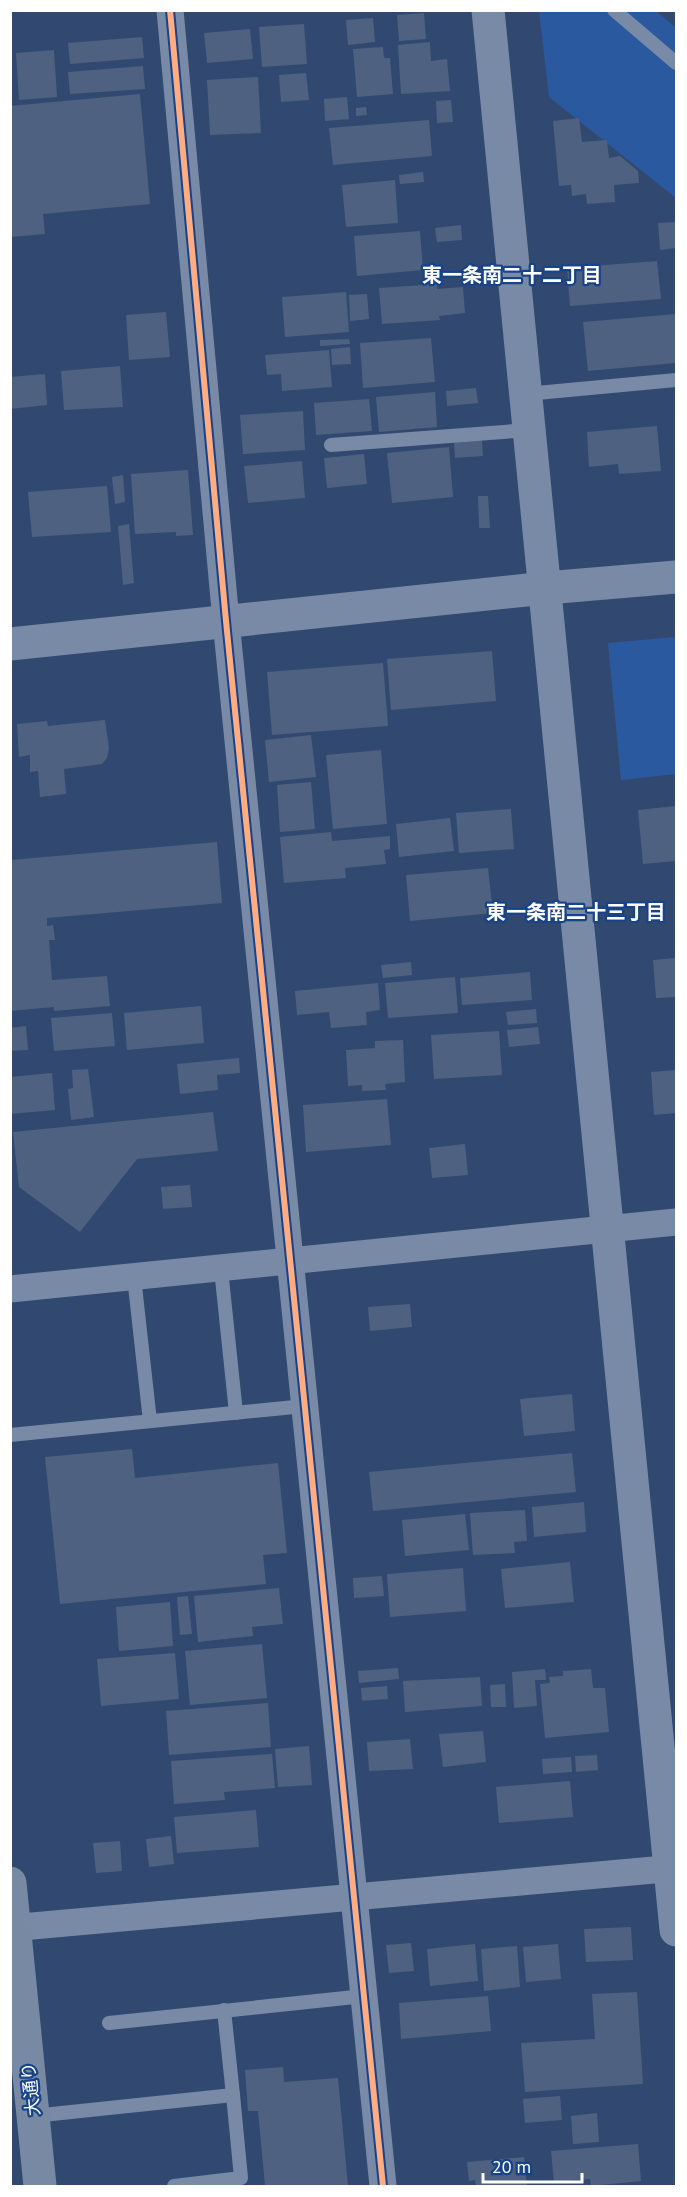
<svg xmlns="http://www.w3.org/2000/svg" width="687" height="2197" font-family="'PT Sans','Noto Sans JP',sans-serif">
	<style>
		.green { fill: #2b59a0 }
		.building { fill: #4e6180 }
		.lines { fill: none; stroke-linecap: round; stroke-linejoin: round }
		.service { stroke: #788aa5; stroke-width: 14 }
		.minor { stroke: #788aa5; stroke-width: 27 }
		.tertiary { stroke: #788aa5; stroke-width: 33 }
		.trunk { stroke: #7889a4; stroke-width: 33 }
		.cycleway-casing { stroke: #17438a; stroke-width: 10 }
		.cycleway { stroke: #ffac80; stroke-width: 6 }
		.labels { text-anchor: middle; stroke-width: 4.5; stroke-linejoin: round; paint-order: stroke }
		.street-label { font-size: 18px; fill: #fff; stroke: #17438a }
		.neighbourhood-label { font-size: 20px; font-weight: bold; fill: #fff; stroke: #17438a }
	</style>
	<rect width="100%" height="100%" fill="#314970"/>
	<g class="green">
		<polygon points="539,11 656,11 676,28 676,198 549,97"/>
		<polygon points="676,637 676,774 621,780 608,643"/>
	</g>
	<g class="building">
		<polygon points="424,13 426,39 399,41 397,15"/>
		<polygon points="373,18 375,42 348,45 346,20"/>
		<polygon points="304,24 307,64 262,67 259,27"/>
		<polygon points="250,29 253,59 207,63 204,33"/>
		<polygon points="142,37 144,58 70,64 68,43"/>
		<polygon points="430,42 431,61 447,59 450,91 401,94 398,45"/>
		<polygon points="383,47 384,58 390,58 393,94 357,97 353,49"/>
		<polygon points="54,50 57,97 19,100 16,53"/>
		<polygon points="143,66 145,89 70,94 68,72"/>
		<polygon points="306,73 309,100 281,102 279,75"/>
		<polygon points="258,77 261,133 210,135 207,80"/>
		<polygon points="140,94 150,204 43,214 45,234 10,237 10,106"/>
		<polygon points="347,97 349,119 325,121 324,99"/>
		<polygon points="451,100 453,122 437,123 436,101"/>
		<polygon points="366,107 367,115 356,116 356,108"/>
		<polygon points="579,118 582,142 607,140 609,158 620,156 638,171 639,183 614,185 615,202 587,204 586,194 572,196 571,185 559,186 553,121"/>
		<polygon points="429,120 432,156 333,165 329,128"/>
		<polygon points="423,172 424,182 400,184 399,175"/>
		<polygon points="395,180 398,223 346,227 342,185"/>
		<polygon points="676,222 676,248 660,250 658,223"/>
		<polygon points="461,225 462,240 437,242 435,228"/>
		<polygon points="420,231 423,270 357,276 354,236"/>
		<polygon points="657,261 661,299 570,306 567,268"/>
		<polygon points="437,284 437,289 463,287 465,313 439,316 440,320 382,324 379,288"/>
		<polygon points="346,292 349,332 285,337 282,297"/>
		<polygon points="367,294 369,319 350,321 349,295"/>
		<polygon points="166,312 170,357 129,360 126,315"/>
		<polygon points="676,314 676,363 588,371 583,322"/>
		<polygon points="431,338 435,382 363,388 360,343"/>
		<polygon points="349,339 350,344 320,346 320,340"/>
		<polygon points="350,347 351,364 332,365 331,349"/>
		<polygon points="329,350 332,387 282,391 281,374 267,375 265,355"/>
		<polygon points="120,366 123,407 64,410 61,371"/>
		<polygon points="45,374 47,405 10,409 10,377"/>
		<polygon points="476,388 478,403 447,406 446,391"/>
		<polygon points="435,392 437,427 379,432 376,397"/>
		<polygon points="369,399 372,431 316,435 314,403"/>
		<polygon points="303,411 305,450 243,454 240,415"/>
		<polygon points="657,426 661,471 619,474 618,464 589,467 587,432"/>
		<polygon points="482,440 483,456 455,458 454,442"/>
		<polygon points="449,447 453,497 392,503 387,453"/>
		<polygon points="364,454 367,484 327,488 324,458"/>
		<polygon points="302,461 305,498 248,503 244,466"/>
		<polygon points="188,470 193,535 176,536 176,532 135,534 131,474"/>
		<polygon points="123,475 125,502 115,504 112,477"/>
		<polygon points="107,486 111,532 32,537 28,492"/>
		<polygon points="478,496 488,496 490,528 479,528"/>
		<polygon points="129,524 134,583 123,585 118,526"/>
		<polygon points="492,651 496,701 391,710 387,659"/>
		<polygon points="383,663 388,726 272,735 267,672"/>
		<polygon points="105,720 109,748 107,758 102,764 64,769 66,794 40,797 38,771 30,772 30,755 19,757 17,724 47,721 48,726"/>
		<polygon points="311,735 316,777 269,782 265,740"/>
		<polygon points="381,750 387,824 333,829 326,755"/>
		<polygon points="311,782 315,829 280,832 277,785"/>
		<polygon points="676,806 676,861 643,864 638,810"/>
		<polygon points="511,809 514,849 459,853 456,813"/>
		<polygon points="450,818 454,851 399,857 396,824"/>
		<polygon points="331,832 332,841 390,836 390,849 384,850 386,864 345,868 346,878 284,883 280,837"/>
		<polygon points="217,842 222,903 47,918 47,926 53,925 55,940 49,940 52,980 107,976 110,1006 54,1011 54,1007 10,1011 10,860"/>
		<polygon points="488,868 493,913 410,921 406,875"/>
		<polygon points="676,958 676,997 656,998 653,960"/>
		<polygon points="411,962 412,975 383,978 381,965"/>
		<polygon points="530,972 532,1000 462,1005 460,978"/>
		<polygon points="455,977 458,1013 388,1018 385,983"/>
		<polygon points="378,983 380,1010 366,1012 367,1025 331,1028 329,1012 297,1015 295,991"/>
		<polygon points="201,1006 204,1043 127,1050 124,1013"/>
		<polygon points="536,1009 537,1023 508,1025 506,1012"/>
		<polygon points="112,1013 115,1046 54,1051 51,1018"/>
		<polygon points="26,1026 28,1050 10,1051 10,1028"/>
		<polygon points="538,1027 540,1044 509,1047 507,1030"/>
		<polygon points="499,1031 502,1075 434,1079 431,1035"/>
		<polygon points="403,1040 405,1082 385,1084 386,1090 362,1091 362,1085 348,1086 346,1050 375,1048 375,1041"/>
		<polygon points="239,1058 240,1073 217,1075 218,1090 180,1094 177,1064"/>
		<polygon points="88,1069 94,1117 71,1120 68,1089 73,1088 72,1070"/>
		<polygon points="676,1070 676,1113 654,1115 651,1072"/>
		<polygon points="52,1073 55,1110 10,1114 10,1077"/>
		<polygon points="387,1099 391,1145 306,1152 303,1105"/>
		<polygon points="213,1112 218,1151 137,1159 80,1232 19,1187 13,1132"/>
		<polygon points="465,1144 468,1175 432,1178 429,1148"/>
		<polygon points="190,1185 192,1207 163,1209 161,1187"/>
		<polygon points="410,1304 412,1327 370,1331 368,1307"/>
		<polygon points="572,1394 575,1431 524,1436 520,1399"/>
		<polygon points="132,1449 135,1478 278,1463 287,1553 263,1555 266,1584 60,1604 45,1457"/>
		<polygon points="572,1453 576,1492 373,1511 369,1472"/>
		<polygon points="584,1502 586,1532 534,1537 532,1507"/>
		<polygon points="525,1510 527,1541 514,1542 515,1553 473,1555 470,1513"/>
		<polygon points="465,1514 469,1550 405,1556 402,1520"/>
		<polygon points="570,1562 574,1602 505,1608 501,1569"/>
		<polygon points="463,1568 466,1611 390,1617 387,1574"/>
		<polygon points="382,1576 384,1596 354,1598 353,1578"/>
		<polygon points="279,1588 283,1624 252,1627 253,1636 198,1642 194,1596"/>
		<polygon points="188,1596 192,1634 180,1635 177,1597"/>
		<polygon points="170,1602 173,1646 119,1651 116,1607"/>
		<polygon points="262,1644 267,1698 190,1705 185,1651"/>
		<polygon points="175,1653 179,1699 101,1706 97,1659"/>
		<polygon points="398,1668 399,1679 359,1683 358,1671"/>
		<polygon points="545,1669 546,1680 535,1680 537,1706 514,1708 512,1672"/>
		<polygon points="591,1669 593,1688 605,1688 609,1732 545,1738 540,1684 550,1683 549,1677 563,1676 563,1671"/>
		<polygon points="480,1677 482,1706 405,1712 403,1681"/>
		<polygon points="505,1684 506,1707 491,1707 490,1685"/>
		<polygon points="387,1686 388,1699 362,1701 361,1688"/>
		<polygon points="268,1703 271,1747 169,1755 166,1711"/>
		<polygon points="483,1731 486,1762 443,1767 439,1734"/>
		<polygon points="410,1739 413,1769 369,1771 367,1742"/>
		<polygon points="309,1746 312,1785 278,1787 275,1749"/>
		<polygon points="272,1754 275,1788 224,1792 225,1800 174,1804 171,1761"/>
		<polygon points="597,1755 598,1770 576,1772 575,1756"/>
		<polygon points="571,1757 572,1772 543,1774 542,1759"/>
		<polygon points="570,1781 573,1817 499,1823 496,1787"/>
		<polygon points="256,1810 259,1847 177,1853 174,1817"/>
		<polygon points="171,1836 174,1864 149,1867 146,1839"/>
		<polygon points="120,1841 122,1871 96,1873 93,1843"/>
		<polygon points="631,1927 633,1960 586,1962 584,1929"/>
		<polygon points="411,1943 414,1971 389,1973 386,1945"/>
		<polygon points="475,1944 478,1981 430,1986 427,1949"/>
		<polygon points="558,1944 561,1979 526,1982 523,1947"/>
		<polygon points="517,1946 520,1987 484,1991 481,1949"/>
		<polygon points="637,1992 643,2084 525,2092 521,2043 595,2039 592,1994"/>
		<polygon points="488,1996 491,2031 401,2039 399,2003"/>
		<polygon points="283,2067 284,2082 338,2078 348,2186 265,2186 258,2111 248,2111 245,2070"/>
		<polygon points="560,2096 562,2120 525,2123 523,2099"/>
		<polygon points="597,2113 599,2142 573,2144 571,2116"/>
		<polygon points="638,2144 641,2181 591,2186 590,2179 554,2182 551,2151"/>
		<polygon points="524,2157 527,2186 476,2186 475,2180 469,2181 467,2162"/>
	</g>
	<g class="lines">
		<g class="service">
			<polyline points="614,10 676,63"/>
			<polyline points="526,394 676,380"/>
			<polyline points="331,445 529,430"/>
			<polyline points="221,1269 236,1413"/>
			<polyline points="134,1277 150,1421"/>
			<polyline points="10,1435 305,1406"/>
			<polyline points="109,2023 364,1996"/>
			<polyline points="33,2116 233,2095 224,2010"/>
			<polyline points="174,2186 241,2178 233,2095"/>
		</g>
		<g class="minor">
			<polyline points="170,10 226,621 383,2186"/>
			<polyline points="10,1289 676,1222"/>
			<polyline points="10,1928 676,1868"/>
		</g>
		<g class="tertiary">
			<polyline points="488,10 676,1930"/>
			<polyline points="10,644 546,588 676,577"/>
		</g>
		<polyline class="trunk" points="10,1883 40,2186"/>
		<defs>
			<polyline id="cycleway" points="170,10 226,621 383,2186"/>
		</defs>
		<use href="#cycleway" class="cycleway-casing"/>
		<use href="#cycleway" class="cycleway"/>
	</g>
	<g class="labels">
		<g class="street-label">
			<text transform="translate(31 2089) rotate(-96)" y="6">大通り</text>
		</g>
		<g class="neighbourhood-label">
			<text x="512" y="282">東一条南二十二丁目</text>
			<text x="576" y="919">東一条南二十三丁目</text>
		</g>
	</g>
	<rect width="687" height="2197" fill="none" stroke="#ffffff" stroke-width="24"/>
	<path d="M483 2173v9h99v-9" fill="none" stroke="#ffffff" stroke-width="3"/>
	<text x="492" y="2173" font-size="18" fill="#ffffff" stroke="#17438a" stroke-width="4.5" paint-order="stroke">20 m</text>
</svg>
